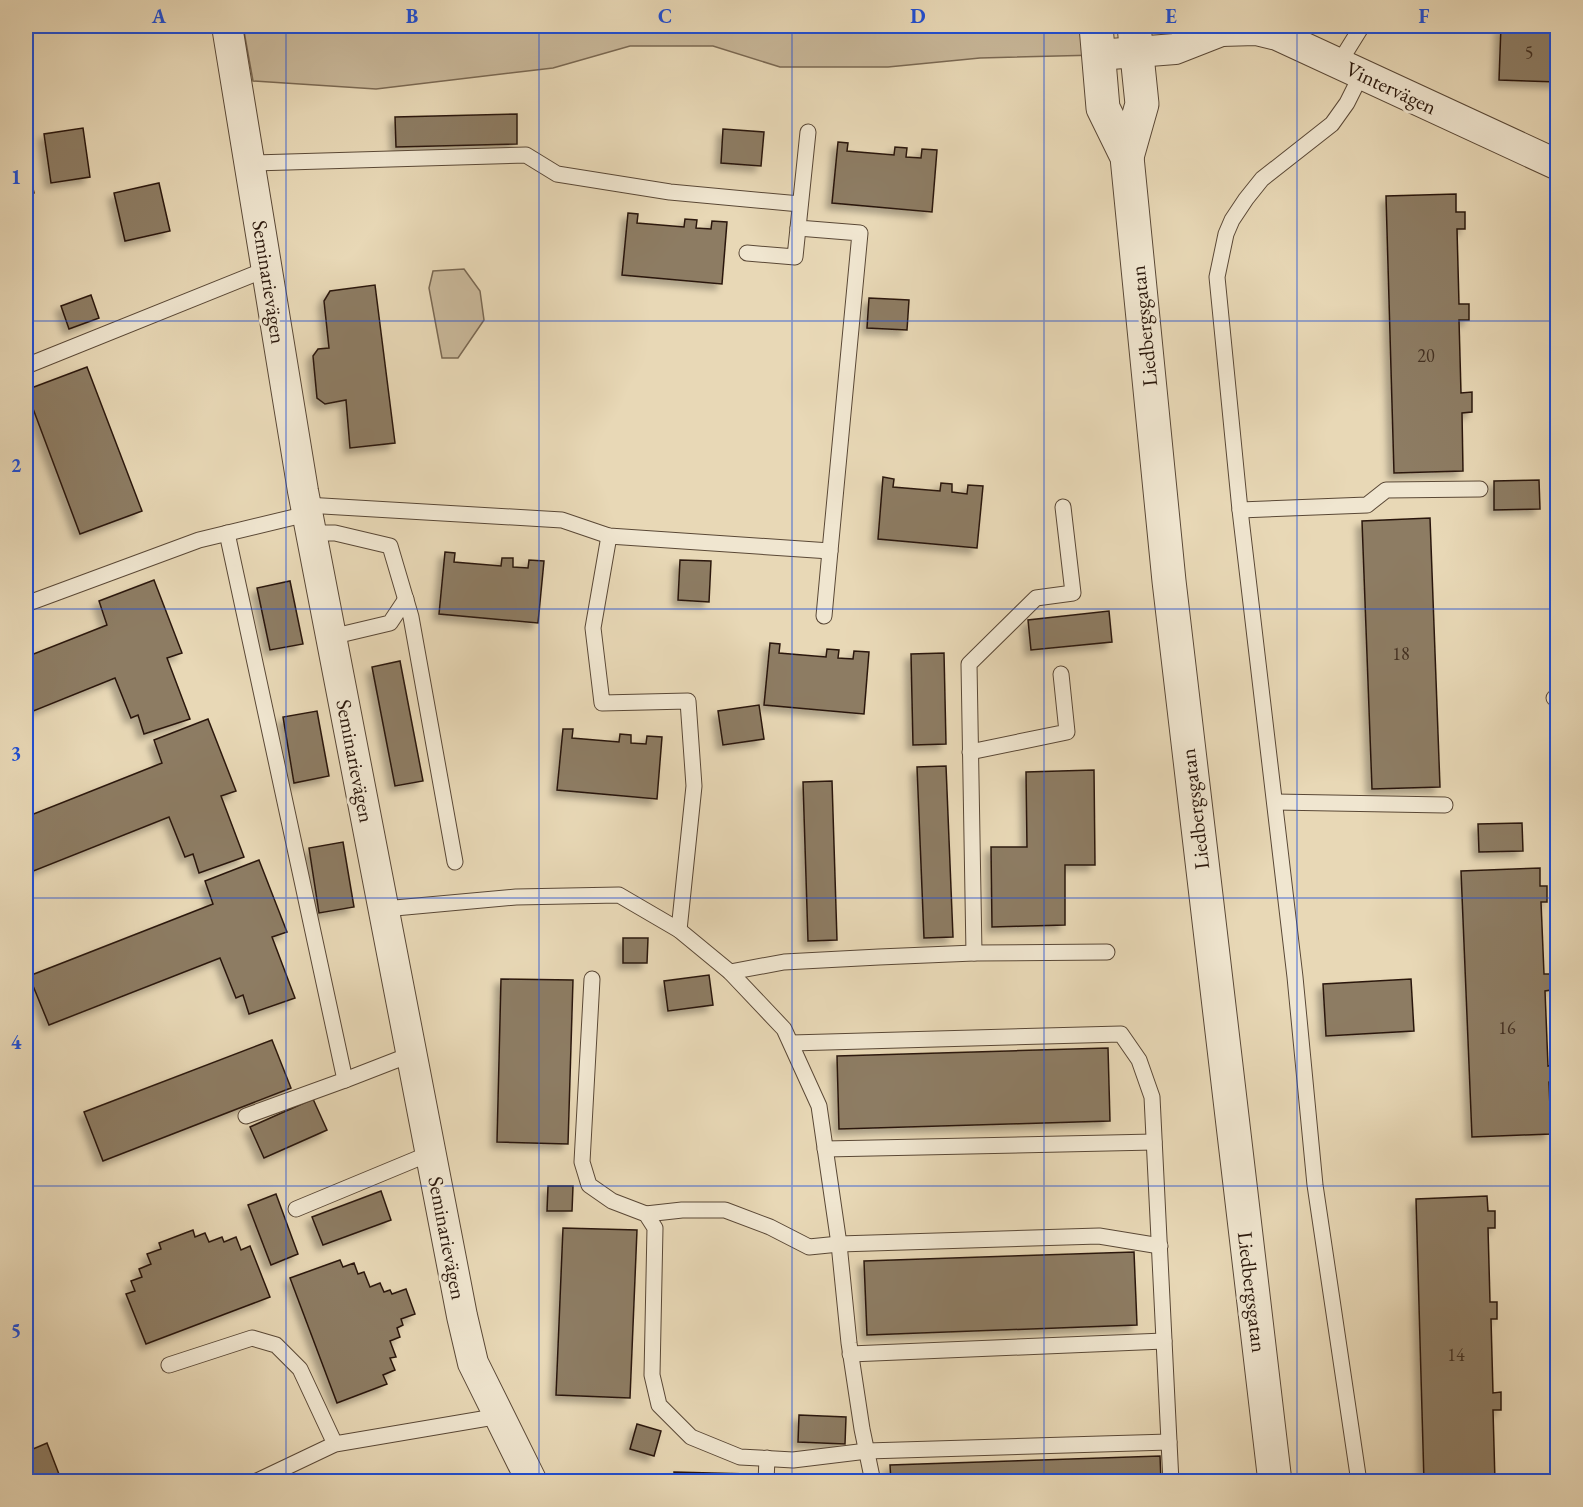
<svg xmlns="http://www.w3.org/2000/svg" width="1583" height="1507" font-family="'EB Garamond',serif">
	<style>
		.green { fill: #c8b799; stroke: #7a6852; stroke-width: 1.5 }
		.building { fill: #8d7c64; stroke: #2b180c; stroke-width: 1.5; filter: url(#shadow) }
		.lines { fill: none; stroke-linecap: round; stroke-linejoin: round }
		.service-casing { stroke: #5a4836; stroke-width: 17 }
		.minor-casing { stroke: #5a4836; stroke-width: 32 }
		.tertiary-casing { stroke: #5a4836; stroke-width: 35 }
		.service { stroke: #f0e6d0; stroke-width: 15 }
		.minor { stroke: #f0e6d0; stroke-width: 30 }
		.tertiary { stroke: #f0e6d0; stroke-width: 33 }
		.grid { fill: none; stroke: #1d4ed8; stroke-width: 1.5; stroke-opacity: 0.55 }
		.labels { text-anchor: middle; stroke-width: 6; stroke-linejoin: round; paint-order: stroke }
		.number-label { font-size: 18px; fill: #443122 }
		.street-label { font-size: 21px; fill: #2b180c; stroke: #f0e6d0 }
		.neatline { fill: none; stroke: #1d4ed8; stroke-width: 2 }
		.grid-label { font-size: 20px; text-anchor: middle; font-weight: bold; fill: #1d4ed8 }
	</style>
	<defs>
		<filter id="shadow"><feDropShadow dx="-5.5" dy="5.5" stdDeviation="3" flood-color="#0004"/></filter>
	</defs>
	<rect width="100%" height="100%" fill="#e8d8b6"/>
	<filter id="stains"><feTurbulence type="fractalNoise" baseFrequency=".00333" numOctaves="4"/><feColorMatrix values="0 0 0 0 .2 0 0 0 0 .09 0 0 0 0 .02 0 0 0 .5 -.17"/></filter>
	<radialGradient id="worn" r=".72"><stop offset=".6" stop-color="#630" stop-opacity="0"/><stop offset="1" stop-color="#630" stop-opacity=".3"/></radialGradient>
	<g class="green">
		<polygon points="243,26 1096,26 1098,55 980,58 888,67 780,67 713,46 630,46 553,68 376,89 253,81"/>
		<polygon points="464,269 480,291 484,320 458,358 442,358 429,288 433,271"/>
	</g>
	<g class="building">
		<polygon points="1501,26 1558,26 1558,82 1499,80"/>
		<polygon points="517,114 517,144 396,147 395,117"/>
		<polygon points="83,128 90,177 51,183 44,134"/>
		<polygon points="723,129 764,132 761,166 721,163"/>
		<polygon points="838,142 848,143 847,151 894,155 895,147 907,148 906,157 921,158 922,149 937,150 932,212 832,203"/>
		<polygon points="26,158 34,193 26,195"/>
		<polygon points="159,183 170,231 125,241 114,193"/>
		<polygon points="1456,194 1456,212 1465,212 1465,229 1457,229 1459,304 1469,304 1469,320 1459,320 1461,393 1472,392 1472,412 1462,413 1463,471 1394,473 1386,196"/>
		<polygon points="628,213 638,214 637,223 684,227 685,219 697,220 696,228 711,229 712,221 727,222 722,284 622,275"/>
		<polygon points="375,285 395,443 350,448 346,400 325,404 317,398 313,356 318,349 329,348 324,301 330,291"/>
		<polygon points="91,295 99,318 69,329 61,306"/>
		<polygon points="869,298 909,300 907,330 867,328"/>
		<polygon points="87,367 142,511 80,534 26,390"/>
		<polygon points="883,477 894,479 893,487 940,491 941,483 952,484 952,492 967,494 968,485 983,486 977,548 878,539"/>
		<polygon points="1539,480 1540,509 1494,510 1494,481"/>
		<polygon points="1430,518 1440,787 1372,789 1362,521"/>
		<polygon points="445,552 455,553 454,562 501,566 502,558 513,558 513,567 528,568 529,560 544,561 538,623 439,614"/>
		<polygon points="680,560 711,561 709,602 678,600"/>
		<polygon points="154,580 182,653 167,658 190,719 144,734 138,715 131,718 115,678 26,714 26,657 107,625 99,601"/>
		<polygon points="290,581 303,644 270,650 257,588"/>
		<polygon points="1109,611 1112,642 1031,650 1028,620"/>
		<polygon points="770,643 780,644 779,653 826,657 827,649 839,650 838,658 853,659 854,651 869,652 864,714 764,705"/>
		<polygon points="944,653 946,744 913,745 911,654"/>
		<polygon points="400,661 423,781 395,786 372,667"/>
		<polygon points="759,705 764,739 723,745 718,711"/>
		<polygon points="317,711 329,776 294,783 283,717"/>
		<polygon points="208,719 236,791 221,796 244,857 199,873 193,854 185,857 169,817 26,874 26,817 162,763 154,740"/>
		<polygon points="563,729 573,729 572,738 619,742 620,734 631,735 631,743 646,744 647,736 662,737 657,799 557,790"/>
		<polygon points="946,766 953,937 924,938 917,767"/>
		<polygon points="1094,770 1095,865 1065,865 1065,925 992,927 991,847 1027,847 1026,772"/>
		<polygon points="832,781 837,940 808,941 803,782"/>
		<polygon points="1522,823 1523,851 1479,852 1478,824"/>
		<polygon points="343,842 354,907 319,913 309,848"/>
		<polygon points="259,860 287,932 272,937 295,998 249,1014 243,995 236,998 220,958 49,1025 29,976 213,904 205,881"/>
		<polygon points="1540,868 1540,886 1547,886 1547,902 1541,902 1544,974 1550,974 1551,990 1545,991 1548,1066 1553,1065 1554,1081 1549,1082 1551,1134 1472,1137 1461,871"/>
		<polygon points="623,938 648,938 647,963 623,963"/>
		<polygon points="709,975 713,1005 668,1011 664,981"/>
		<polygon points="501,979 573,980 568,1144 497,1142"/>
		<polygon points="1411,979 1414,1031 1326,1036 1323,984"/>
		<polygon points="272,1040 291,1088 103,1161 84,1112"/>
		<polygon points="1108,1048 1110,1121 839,1129 837,1056"/>
		<polygon points="313,1099 327,1130 264,1158 250,1127"/>
		<polygon points="548,1186 573,1186 572,1211 547,1211"/>
		<polygon points="381,1191 391,1220 323,1245 312,1217"/>
		<polygon points="276,1194 298,1254 271,1265 248,1205"/>
		<polygon points="1487,1196 1488,1211 1495,1211 1495,1228 1488,1228 1490,1302 1497,1302 1497,1319 1491,1319 1493,1393 1501,1392 1501,1410 1493,1410 1495,1482 1424,1482 1416,1199"/>
		<polygon points="563,1228 637,1230 630,1398 556,1395"/>
		<polygon points="193,1230 195,1237 205,1233 209,1242 222,1237 224,1242 236,1237 241,1250 250,1246 270,1297 146,1344 126,1294 135,1291 131,1281 142,1277 139,1269 151,1264 147,1254 161,1249 159,1243"/>
		<polygon points="1134,1252 1137,1325 867,1335 864,1261"/>
		<polygon points="340,1260 343,1267 354,1263 358,1274 364,1272 370,1287 380,1283 384,1292 390,1290 392,1294 406,1289 415,1314 401,1319 403,1325 397,1328 400,1337 390,1341 396,1357 390,1358 395,1370 383,1375 387,1384 337,1403 290,1278"/>
		<polygon points="799,1415 846,1417 845,1444 798,1442"/>
		<polygon points="637,1424 661,1431 654,1456 630,1449"/>
		<polygon points="47,1443 62,1482 26,1482 26,1452"/>
		<polygon points="1160,1456 1161,1482 891,1482 890,1465"/>
		<polygon points="674,1472 749,1474 749,1482 674,1482"/>
	</g>
	<g class="lines">
		<defs>
			<g id="service">
				<polyline points="1339,63 1362,26"/>
				<polyline points="808,132 798,228 860,233 830,551"/>
				<polyline points="250,163 526,155 557,174 670,192 800,204"/>
				<polyline points="747,253 795,257 798,228"/>
				<polyline points="26,366 267,269"/>
				<polyline points="306,505 562,520 609,536 830,551 824,616"/>
				<polyline points="1240,510 1367,505 1386,490 1480,489"/>
				<polyline points="227,533 345,1080 246,1116"/>
				<polyline points="311,533 335,533 390,546 411,617 455,862"/>
				<polyline points="609,536 593,628 602,703 688,701 694,786 679,930"/>
				<polyline points="26,604 199,540 307,514"/>
				<polyline points="331,637 390,623 406,599"/>
				<polyline points="1554,698 1558,698"/>
				<polyline points="970,752 1067,732 1061,674"/>
				<polyline points="1275,802 1445,805"/>
				<polyline points="384,909 516,897 619,895 679,930 730,972 784,1029 819,1106 839,1244 849,1343 862,1429 873,1482"/>
				<polyline points="974,953 969,664 1036,598 1073,593 1063,507"/>
				<polyline points="730,972 784,962 879,957 974,953 1107,952"/>
				<polyline points="592,979 582,1162 589,1185 612,1201 646,1214 655,1228 652,1375 659,1405 691,1437 740,1457 793,1460 867,1451 1169,1442"/>
				<polyline points="791,1043 1121,1034 1139,1060 1152,1097 1171,1482"/>
				<polyline points="345,1080 412,1054"/>
				<polyline points="825,1149 1154,1142"/>
				<polyline points="296,1209 431,1153"/>
				<polyline points="646,1214 682,1210 725,1210 770,1227 809,1247 839,1244 1099,1236 1160,1246"/>
				<polyline points="850,1354 1164,1341"/>
				<polyline points="169,1365 252,1338 276,1345 300,1369 335,1444"/>
				<polyline points="255,1482 335,1444 500,1416"/>
				<polyline points="766,1482 767,1458"/>
				<polyline points="1359,1482 1315,1185 1295,977 1240,510 1217,277 1226,234 1232,220 1246,199 1262,179 1332,124 1347,103 1362,73"/>
			</g>
			<g id="minor">
				<polyline points="227,26 303,491 462,1316 473,1363 532,1482"/>
				<polyline points="1193,26 1221,31 1256,30 1277,35 1558,165"/>
				<polyline points="1098,55 1175,49 1221,31"/>
			</g>
			<g id="tertiary">
				<polyline points="1096,26 1103,108 1127,157 1169,581 1275,1482"/>
				<polyline points="1127,157 1142,104 1134,26"/>
			</g>
		</defs>
		<use href="#service" class="service-casing"/>
		<use href="#minor" class="minor-casing"/>
		<use href="#tertiary" class="tertiary-casing"/>
		<use href="#service" class="service"/>
		<use href="#minor" class="minor"/>
		<use href="#tertiary" class="tertiary"/>
	</g>
	<path class="grid" d="M286 26V1482M539 26V1482M792 26V1482M1044 26V1482M1297 26V1482M26 321H1558M26 609H1558M26 898H1558M26 1186H1558"/>
	<g class="labels">
		<g class="number-label">
			<text x="1529" y="59">5</text>
			<text x="1426" y="362">20</text>
			<text x="1401" y="660">18</text>
			<text x="1507" y="1034">16</text>
			<text x="1456" y="1361">14</text>
		</g>
		<g class="street-label">
			<text transform="translate(1391 88) rotate(25)" y="7">Vintervägen</text>
			<text transform="translate(269 282) rotate(81)" y="7">Seminarievägen</text>
			<text transform="translate(1144 326) rotate(-96)" y="7">Liedbergsgatan</text>
			<text transform="translate(355 761) rotate(79)" y="7">Seminarievägen</text>
			<text transform="translate(1195 809) rotate(-97)" y="7">Liedbergsgatan</text>
			<text transform="translate(447 1238) rotate(79)" y="7">Seminarievägen</text>
			<text transform="translate(1252 1292) rotate(83)" y="7">Liedbergsgatan</text>
		</g>
	</g>
	<rect width="1583" height="1507" fill="none" stroke="#e8d8b6" stroke-width="66"/>
	<rect x="33" y="33" width="1517" height="1441" class="neatline"/>
	<g class="grid-label">
		<text x="159" y="23">A</text>
		<text x="412" y="23">B</text>
		<text x="665" y="23">C</text>
		<text x="918" y="23">D</text>
		<text x="1171" y="23">E</text>
		<text x="1424" y="23">F</text>
		<text x="16" y="184">1</text>
		<text x="16" y="472">2</text>
		<text x="16" y="760">3</text>
		<text x="16" y="1049">4</text>
		<text x="16" y="1337">5</text>
	</g>
	<rect width="100%" height="100%" filter="url(#stains)"/>
	<rect width="100%" height="100%" fill="url(#worn)"/>
</svg>
